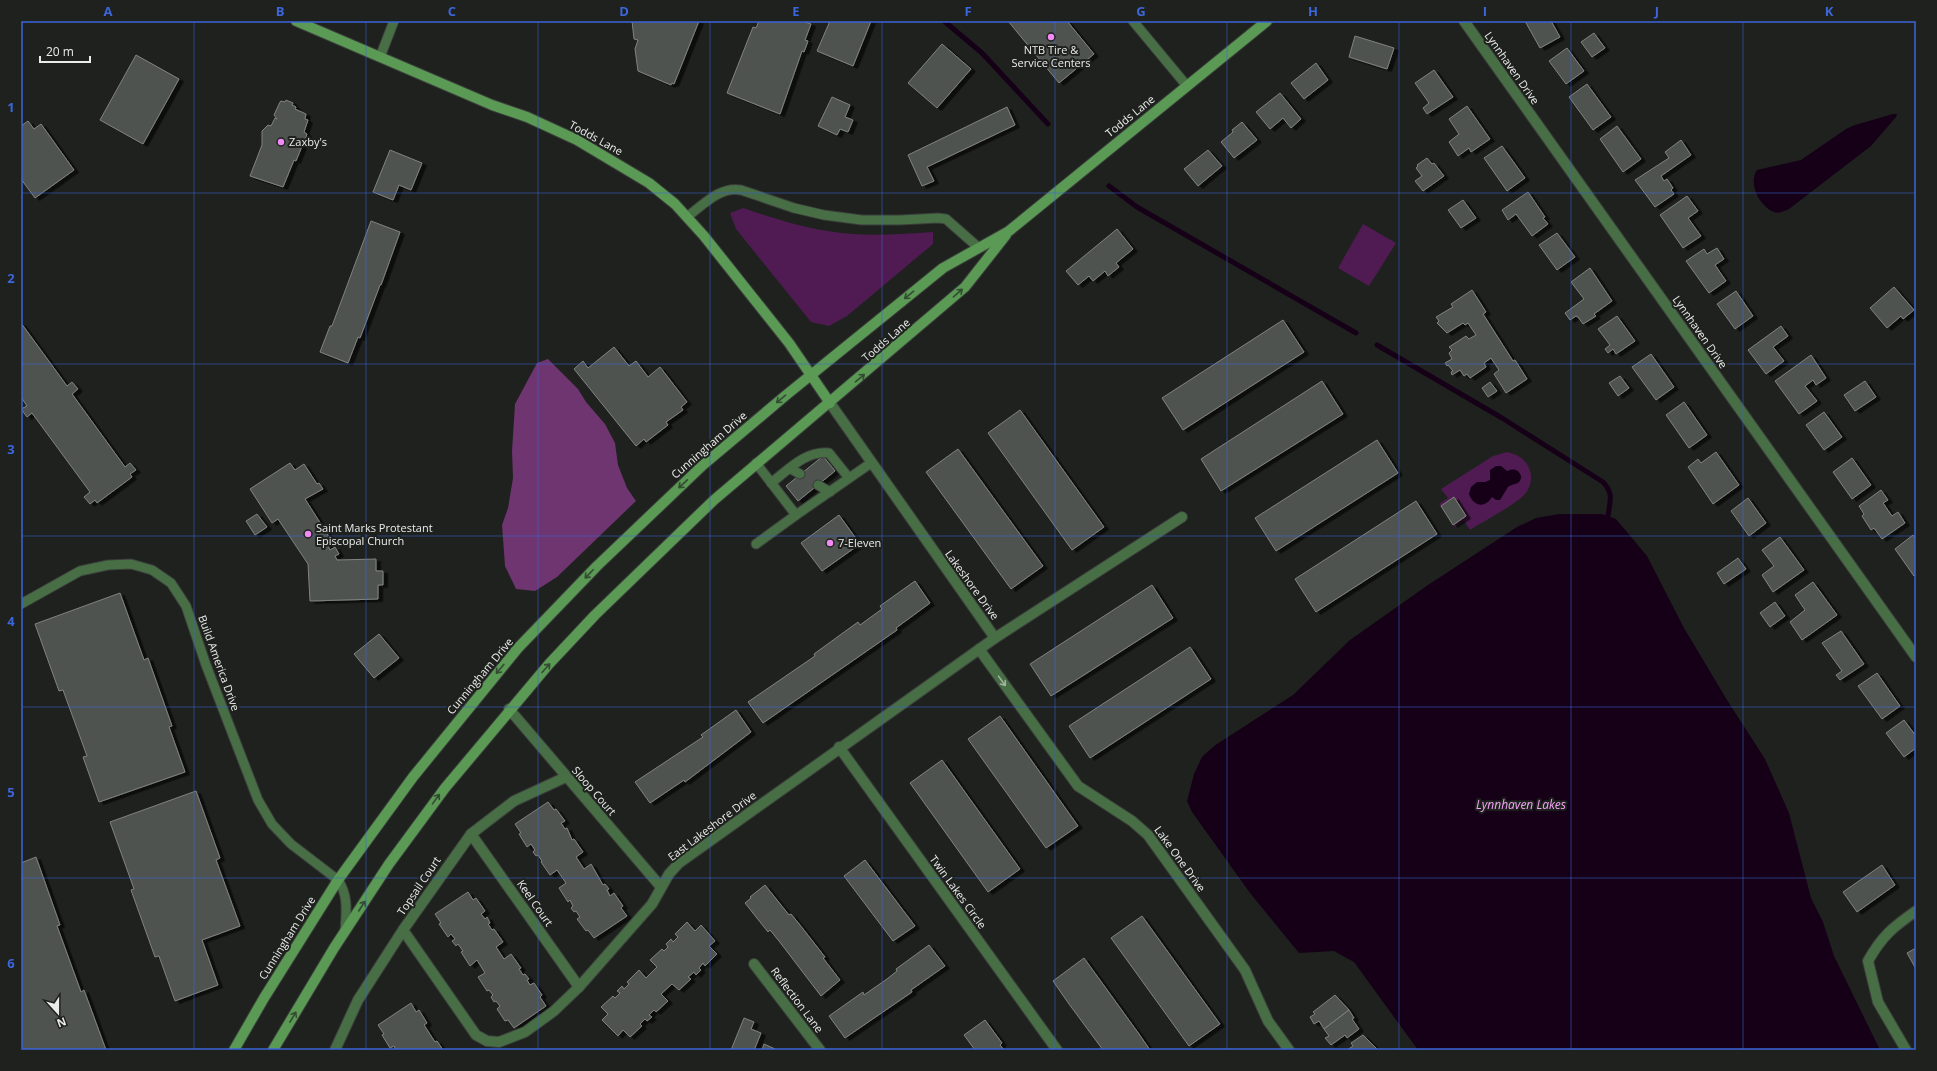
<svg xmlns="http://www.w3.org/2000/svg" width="1937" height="1071" font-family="'Open Sans',sans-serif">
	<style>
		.green { fill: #501b52 }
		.forest { fill: #6e3570 }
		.water { fill: #160017 }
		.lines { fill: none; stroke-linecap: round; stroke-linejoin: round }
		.stream { stroke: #160017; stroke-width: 5 }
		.building { fill: #50534f; stroke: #80837f; filter: url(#shadow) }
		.service-casing { stroke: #3b3d3b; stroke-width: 11 }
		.minor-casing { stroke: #3b3d3b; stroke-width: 12 }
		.secondary-casing { stroke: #3b3d3b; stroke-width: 12 }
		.service { stroke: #476e44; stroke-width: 9 }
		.minor { stroke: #476e44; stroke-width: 10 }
		.secondary { stroke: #5a9a55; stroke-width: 10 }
		.oneway { stroke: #334b31 }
		.oneway2 { stroke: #a1b39f }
		.grid { fill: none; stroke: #3c66db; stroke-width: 1; stroke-opacity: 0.55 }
		.poi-dot { fill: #f18af4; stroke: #1e211e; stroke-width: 1.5 }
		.labels { text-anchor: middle; stroke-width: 4; stroke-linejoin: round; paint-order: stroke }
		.poi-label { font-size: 11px; fill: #eaecea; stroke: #1e211e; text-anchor: start }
		.street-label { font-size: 11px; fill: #eaecea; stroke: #1e211e }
		.water-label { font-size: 12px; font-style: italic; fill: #f5a3f7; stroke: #1e211e }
		.neatline { fill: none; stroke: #3c66db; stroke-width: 1.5 }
		.grid-label { font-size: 13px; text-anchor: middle; font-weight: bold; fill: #3c66db }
	</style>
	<defs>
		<filter id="shadow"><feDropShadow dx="4.5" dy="2.5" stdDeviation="0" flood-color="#0009"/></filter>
	</defs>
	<rect width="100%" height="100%" fill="#1e211e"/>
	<g class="green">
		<path d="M743 208C773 218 803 228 834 232 866 237 900 234 933 232V244L847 316 829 326 811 322 736 229 730 213Z"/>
		<polygon points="1363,224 1396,243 1369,286 1338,268"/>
		<path d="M1507 452C1516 454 1525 458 1529 468 1533 476 1531 487 1525 494 1515 505 1484 521 1470 530L1464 521 1455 527 1439 504 1448 498 1441 489 1493 456Z"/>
	</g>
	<polygon class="forest" points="548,359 578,389 586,402 605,424 615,443 618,465 627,488 636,501 557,577 535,591 516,589 505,566 502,525 508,508 513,478 512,451 515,404 537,363"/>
	<g class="water">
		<path d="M1893 114H1897L1896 117 1871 146 1789 209C1784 211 1779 214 1774 212 1759 206 1748 183 1757 170L1801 160 1846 129 1855 125Z"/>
		<path d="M1496 466H1501L1507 471C1513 468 1519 469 1521 476 1521 485 1514 483 1508 487L1500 500H1496L1492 497C1485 509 1473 506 1469 494L1471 487 1477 482H1485L1490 480V470Z"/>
		<polygon points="1559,514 1602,514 1616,519 1647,556 1684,628 1727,700 1765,759 1789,813 1811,898 1823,922 1834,956 1880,1050 1418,1050 1354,962 1334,951 1299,953 1250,893 1192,812 1187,801 1194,774 1202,757 1214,746 1293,695 1350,640 1428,585 1517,527 1536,518"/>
	</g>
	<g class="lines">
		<g class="stream">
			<polyline points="944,21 982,53 1048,124"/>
			<polyline points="1109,186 1137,207 1356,333"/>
			<path d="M1377 345 1502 418 1603 482C1614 494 1610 501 1608 516"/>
		</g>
	</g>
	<g class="building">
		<polygon points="632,21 699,21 674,84 672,83 671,85 638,71 635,49 638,40 634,39"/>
		<polygon points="759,21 802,21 811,24 805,40 808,41 804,52 802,51 780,114 727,93 753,27 756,28"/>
		<polygon points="830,21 871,21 853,66 817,51"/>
		<polygon points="1008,21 1067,21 1094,54 1059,83"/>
		<polygon points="1525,21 1551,21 1560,37 1540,48"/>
		<polygon points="1594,33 1605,48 1592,57 1581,42"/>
		<polygon points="1355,36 1394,48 1387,69 1349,57"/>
		<polygon points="942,44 971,69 937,108 908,83"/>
		<polygon points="1567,48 1584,71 1566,84 1549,61"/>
		<polygon points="136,55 179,79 143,144 100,120"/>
		<polygon points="1316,63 1328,80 1304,99 1291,83"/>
		<polygon points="1434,70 1453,97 1427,114 1423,108 1429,103 1415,83"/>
		<polygon points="1587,84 1611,117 1593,130 1569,97"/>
		<polygon points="1280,93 1301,119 1291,128 1283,118 1270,129 1256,112"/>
		<polygon points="832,97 850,105 845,117 853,120 848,132 840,129 837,135 818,126"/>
		<polygon points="286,100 293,103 292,105 296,107 295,109 306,114 305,119 308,120 304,132 307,134 305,140 302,139 299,145 302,146 296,161 294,160 283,187 250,176 262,145 262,131 268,125 271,126 275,118 277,119 274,115 280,102 281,101 285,102"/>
		<polygon points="1467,106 1490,139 1471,152 1469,148 1458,156 1449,142 1459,134 1449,119"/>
		<polygon points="1007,107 1015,125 927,167 934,181 922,186 908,155"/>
		<polygon points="28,121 34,129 41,124 74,170 35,198 21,179 21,126"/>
		<polygon points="1242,122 1257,140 1234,158 1221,142 1233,132 1232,130"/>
		<polygon points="1617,126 1641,159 1623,172 1600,139"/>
		<polygon points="1681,140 1691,155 1661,176 1664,181 1667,179 1673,188 1671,190 1674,194 1655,207 1635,180 1669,158 1665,152"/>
		<polygon points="1502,146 1525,178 1507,191 1484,158"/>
		<polygon points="390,150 422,163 411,190 399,185 393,200 373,192"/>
		<polygon points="1208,150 1222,166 1198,186 1184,169"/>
		<polygon points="1427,158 1432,164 1434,163 1444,176 1423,191 1415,181 1422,176 1416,168 1418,166 1417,165"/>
		<polygon points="1528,192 1545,217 1543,218 1548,224 1532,236 1516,214 1508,220 1502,210"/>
		<polygon points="1687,196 1698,211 1688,218 1701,236 1683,248 1660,215"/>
		<polygon points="1463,200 1476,218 1461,228 1448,210"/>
		<polygon points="371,221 400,232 381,285 380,285 360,338 358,337 348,363 320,352 330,326 332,326"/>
		<polygon points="1117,229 1133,249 1116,263 1119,267 1108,276 1105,271 1093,281 1089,276 1078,285 1066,271"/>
		<polygon points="1557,233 1575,257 1557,270 1539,245"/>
		<polygon points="1717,248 1724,259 1715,265 1726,281 1709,293 1686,261 1704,249 1707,254"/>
		<polygon points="1590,268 1612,301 1594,314 1596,316 1583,324 1578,317 1576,316 1570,320 1565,313 1584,299 1571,282"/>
		<polygon points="1894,287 1914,310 1903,319 1901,316 1887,328 1870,308"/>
		<polygon points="1472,290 1486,312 1483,314 1513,361 1515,360 1527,379 1506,393 1494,374 1499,370 1491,358 1484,363 1486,367 1470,378 1467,374 1464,376 1460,370 1452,375 1451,372 1453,371 1448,365 1447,366 1445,363 1452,359 1449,353 1452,350 1449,347 1466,336 1469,339 1476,335 1468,323 1465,325 1463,323 1447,333 1437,323 1439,321 1436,317 1453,307 1451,304"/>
		<polygon points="1736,291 1753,316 1735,329 1717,304"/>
		<polygon points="1617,316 1635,341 1616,354 1613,349 1608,353 1605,349 1610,345 1598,329"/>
		<polygon points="1283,320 1304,352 1183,430 1162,398"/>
		<polygon points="21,323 67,386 72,382 78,389 72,394 125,467 130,463 136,470 130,474 132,477 97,503 95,500 90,504 84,497 90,492 32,413 27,417 21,409 27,406 21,397"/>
		<polygon points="1781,326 1788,336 1773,347 1784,361 1766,374 1748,350"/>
		<polygon points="614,347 629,366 636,361 648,377 660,367 687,402 681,407 683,410 666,422 668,425 646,442 644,439 636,446 574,369 583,361 588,368"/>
		<polygon points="1651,354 1674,387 1656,400 1632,367"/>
		<polygon points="1811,355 1826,378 1816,385 1813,380 1805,386 1817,401 1799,414 1775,381"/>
		<polygon points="1620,376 1629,388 1618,396 1609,383"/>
		<polygon points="1322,381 1343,414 1221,491 1201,459"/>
		<polygon points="1865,381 1876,397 1855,411 1844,395"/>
		<polygon points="1490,382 1497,391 1488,397 1482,388"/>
		<polygon points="1684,402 1707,435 1689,448 1666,415"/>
		<polygon points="1020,410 1104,527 1072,550 988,433"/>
		<polygon points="1824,412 1842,437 1824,450 1806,425"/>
		<polygon points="1377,440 1398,473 1276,551 1255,518"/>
		<polygon points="958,449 1043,566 1011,589 926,472"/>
		<polygon points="1716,452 1739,485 1713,504 1688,467 1698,459 1701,463"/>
		<polygon points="823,456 835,471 798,501 786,486"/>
		<polygon points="1852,458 1871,485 1852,499 1833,472"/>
		<polygon points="290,463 295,470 304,464 317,484 319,483 323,489 305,499 333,543 328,546 330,550 335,547 339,554 335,556 337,560 376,559 376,571 383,571 383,585 378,585 378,599 310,601 308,564 278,519 272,523 250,489"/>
		<polygon points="1881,490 1888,500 1883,503 1892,516 1898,512 1905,523 1882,539 1874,528 1871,530 1862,516 1864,514 1859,506"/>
		<polygon points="1454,497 1466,516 1453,525 1441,506"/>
		<polygon points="1748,498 1766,523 1749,536 1731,511"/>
		<polygon points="1416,501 1437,534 1316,612 1295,579"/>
		<polygon points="257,514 267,527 255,535 246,521"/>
		<polygon points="839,515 860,544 822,571 801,543"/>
		<polygon points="1913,535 1916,539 1916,575 1914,576 1895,549"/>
		<polygon points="1780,537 1804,570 1773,592 1762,575 1774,566 1762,550"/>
		<polygon points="1738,558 1746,569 1724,584 1717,573"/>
		<polygon points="915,581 930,603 896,628 897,630 763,723 748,702 815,656 814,654 858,622 860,625 882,609 880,606"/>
		<polygon points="1813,582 1837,615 1802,640 1790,622 1805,610 1795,595"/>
		<polygon points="1152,585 1173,618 1051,696 1030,664"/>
		<polygon points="120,593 144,660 148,658 172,726 169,727 185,772 99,802 83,757 87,756 63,690 59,691 35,624"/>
		<polygon points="1775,602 1785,616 1770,627 1760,613"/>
		<polygon points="1841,631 1864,664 1840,680 1836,675 1842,671 1822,643"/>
		<polygon points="379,634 399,658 374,678 354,654"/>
		<polygon points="1190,647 1211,679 1090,758 1069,726"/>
		<polygon points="1877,673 1900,706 1882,719 1858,686"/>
		<polygon points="736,710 751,732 685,782 684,780 650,803 635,782 703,737 701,735"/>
		<polygon points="1000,716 1078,826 1046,848 968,739"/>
		<polygon points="1904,720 1916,736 1916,748 1904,757 1886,733"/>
		<polygon points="942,760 1020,869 988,892 910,783"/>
		<polygon points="196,791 220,858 216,860 240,926 202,940 218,985 175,1001 159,956 155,957 131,890 134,889 110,822"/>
		<polygon points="548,802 554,810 556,809 565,821 561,823 565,829 567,828 572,840 574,839 583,852 576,857 584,869 591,864 603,885 605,884 609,889 607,890 610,896 614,893 623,906 621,908 627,916 594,938 588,930 586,931 577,919 580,917 576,911 574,912 571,908 573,906 570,900 568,902 559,888 566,883 557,870 550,875 541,862 542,861 538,855 536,856 533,852 535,850 531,844 527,847 519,834 521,833 515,824"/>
		<polygon points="36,857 60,925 57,926 81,992 84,990 106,1050 21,1050 21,863"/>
		<polygon points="865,860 915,926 893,941 844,876"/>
		<polygon points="1882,865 1895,885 1857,912 1843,892"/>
		<polygon points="765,885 789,915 791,914 800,925 825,957 823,958 840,980 821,996 779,941 770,930 768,932 745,903 751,898 750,897"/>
		<polygon points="468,892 473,900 476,898 485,911 481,914 485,919 487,917 490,923 488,924 492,930 494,929 503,942 496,947 504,959 511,954 521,968 519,969 523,975 525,974 529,979 527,980 530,985 534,983 542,995 540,997 546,1006 514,1028 508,1020 505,1021 497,1009 500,1006 496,1001 494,1002 491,997 493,995 489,990 487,991 478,977 485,973 477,960 470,966 461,952 463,951 458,944 456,946 452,941 455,939 451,934 448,937 439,924 441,923 435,914"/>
		<polygon points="1142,916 1220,1024 1189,1046 1111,938"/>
		<polygon points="687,922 695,931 701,925 715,941 709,946 717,954 705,966 703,963 699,968 701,970 696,975 694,972 688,977 691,979 679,990 672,984 661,994 668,1001 656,1012 654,1010 649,1015 652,1017 647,1021 645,1019 640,1024 642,1026 630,1037 623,1030 618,1036 602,1020 608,1014 601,1007 613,996 615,998 620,993 617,991 622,986 624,989 629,984 627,982 639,970 646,978 657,967 650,960 662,949 664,951 668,947 666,944 671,939 673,942 678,937 675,934"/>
		<polygon points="929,945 945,966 911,990 912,992 845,1038 829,1016 863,992 864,995 887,979 897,971 896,969"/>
		<polygon points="1916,948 1916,969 1907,953"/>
		<polygon points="1084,958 1139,1034 1150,1050 1103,1050 1069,1004 1053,981"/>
		<polygon points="1335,995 1349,1010 1324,1029 1319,1021 1314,1024 1310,1017 1315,1014 1313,1012"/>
		<polygon points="411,1003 416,1012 419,1010 427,1023 424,1025 435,1042 437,1041 443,1050 396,1050 394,1046 390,1048 382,1035 384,1034 378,1025"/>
		<polygon points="1349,1010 1354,1018 1352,1019 1359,1029 1347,1038 1345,1035 1331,1045 1325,1038 1329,1036 1324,1029"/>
		<polygon points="744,1018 754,1022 751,1029 761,1033 755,1048 755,1050 731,1050"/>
		<polygon points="985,1020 1002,1043 1000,1045 1004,1050 975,1050 964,1035"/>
		<polygon points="1363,1035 1378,1050 1347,1050 1353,1046 1351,1043"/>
		<polygon points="764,1044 775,1049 775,1050 762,1050"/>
	</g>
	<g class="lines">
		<defs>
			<g id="service">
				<polyline points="1133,21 1187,86"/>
				<polyline points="380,57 394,21"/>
				<path d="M687 217C703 205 720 186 741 190L794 208 824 215 862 220H900L938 218 946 219 979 248"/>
				<polyline points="756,463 796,515 871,463"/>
				<polyline points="791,469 800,474"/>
				<path d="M771 483C788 470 806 450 829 453L849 478"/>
				<polyline points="818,485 830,492"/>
				<polyline points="756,544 796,515"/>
				<path d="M21 604 80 571 108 565 131 564 152 570 171 583 186 606 206 665 258 800 272 824 291 844 338 880C349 896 346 913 345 932"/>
			</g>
			<g id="minor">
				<polyline points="1464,21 1916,657"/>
				<polyline points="830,403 995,638"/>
				<polyline points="979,649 1078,786 1132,821 1148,835 1245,970 1268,1021 1289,1050"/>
				<polyline points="509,709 661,887"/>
				<polyline points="839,747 1057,1050"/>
				<polyline points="471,834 579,987"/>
				<polyline points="403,930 476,1035 487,1041 499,1042 525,1032 554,1011 579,987 652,904 669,874 679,863 995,638 1182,517"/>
				<polyline points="754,964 820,1050"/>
				<polyline points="335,1050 358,1000 403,930 471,834 514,801 566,777"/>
				<path d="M1906 1050 1878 1002 1868 961C1882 936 1893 927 1916 911"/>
			</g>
			<g id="secondary">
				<polyline points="296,21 492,105 527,117 577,140 649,183 675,204 704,236 789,343 830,403"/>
				<polyline points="234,1050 264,998 338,880 413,777 518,648 597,566 703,465 785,396 943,268 1009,231 1267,21"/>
				<polyline points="273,1050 334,948 389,864 445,788 549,664 595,615 714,500 965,287 1006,235"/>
			</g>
		</defs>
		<use href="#service" class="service-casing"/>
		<use href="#minor" class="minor-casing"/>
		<use href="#secondary" class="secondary-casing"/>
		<use href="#service" class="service"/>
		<use href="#minor" class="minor"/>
		<use href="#secondary" class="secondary"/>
	</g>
	<defs><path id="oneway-shaft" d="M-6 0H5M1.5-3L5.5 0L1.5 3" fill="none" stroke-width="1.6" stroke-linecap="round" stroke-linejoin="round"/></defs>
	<g class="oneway">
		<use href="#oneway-shaft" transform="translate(958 293) rotate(-41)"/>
		<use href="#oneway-shaft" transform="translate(909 295) rotate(141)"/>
		<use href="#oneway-shaft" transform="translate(860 378) rotate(-40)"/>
		<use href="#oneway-shaft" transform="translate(781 399) rotate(141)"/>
		<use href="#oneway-shaft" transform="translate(683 484) rotate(137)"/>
		<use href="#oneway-shaft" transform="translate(589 574) rotate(134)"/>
		<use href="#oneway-shaft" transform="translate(546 668) rotate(-48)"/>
		<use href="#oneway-shaft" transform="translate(500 669) rotate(130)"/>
		<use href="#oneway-shaft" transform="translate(436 799) rotate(-54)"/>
		<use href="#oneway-shaft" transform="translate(362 906) rotate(-57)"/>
		<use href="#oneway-shaft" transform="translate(293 1017) rotate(-59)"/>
	</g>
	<use class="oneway2" href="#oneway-shaft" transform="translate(1002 681) rotate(54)"/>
	<path class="grid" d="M194 21V1050M366 21V1050M538 21V1050M710 21V1050M882 21V1050M1055 21V1050M1227 21V1050M1399 21V1050M1571 21V1050M1743 21V1050M21 193H1916M21 364H1916M21 536H1916M21 707H1916M21 878H1916"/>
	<g class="poi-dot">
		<circle cx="1051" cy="37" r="4"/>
		<circle cx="281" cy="142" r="4"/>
		<circle cx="308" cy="534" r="4"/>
		<circle cx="830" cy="543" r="4"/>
	</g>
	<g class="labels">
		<g class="poi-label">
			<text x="1051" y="54" text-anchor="middle">NTB Tire &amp;<tspan x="1051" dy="13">Service Centers</tspan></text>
			<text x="289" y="146">Zaxby's</text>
			<text x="316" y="532">Saint Marks Protestant<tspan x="316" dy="13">Episcopal Church</tspan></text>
			<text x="838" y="547">7-Eleven</text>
		</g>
		<g class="street-label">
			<text transform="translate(1512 68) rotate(55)" y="4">Lynnhaven Drive</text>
			<text transform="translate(1130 116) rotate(-39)" y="4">Todds Lane</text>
			<text transform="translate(596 138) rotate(29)" y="4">Todds Lane</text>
			<text transform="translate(1700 332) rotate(55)" y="4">Lynnhaven Drive</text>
			<text transform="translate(886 340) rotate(-41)" y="4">Todds Lane</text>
			<text transform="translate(709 445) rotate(-41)" y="4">Cunningham Drive</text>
			<text transform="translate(972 585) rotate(54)" y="4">Lakeshore Drive</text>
			<text transform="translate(219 663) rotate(70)" y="4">Build America Drive</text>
			<text transform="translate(480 676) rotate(-50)" y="4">Cunningham Drive</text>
			<text transform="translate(594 791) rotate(49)" y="4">Sloop Court</text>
			<text transform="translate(712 826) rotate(-37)" y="4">East Lakeshore Drive</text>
			<text transform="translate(1180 859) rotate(54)" y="4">Lake One Drive</text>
			<text transform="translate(419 886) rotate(-56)" y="4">Topsail Court</text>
			<text transform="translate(958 892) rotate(54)" y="4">Twin Lakes Circle</text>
			<text transform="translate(535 903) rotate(55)" y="4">Keel Court</text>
			<text transform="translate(287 938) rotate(-58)" y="4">Cunningham Drive</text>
			<text transform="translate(797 1000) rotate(53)" y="4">Reflection Lane</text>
		</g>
		<g class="water-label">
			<text x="1521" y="809">Lynnhaven Lakes</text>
		</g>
	</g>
	<rect width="1937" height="1071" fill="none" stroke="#1e211e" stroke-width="44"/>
	<g transform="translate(58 1013) rotate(159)" stroke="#1e211e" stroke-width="3" paint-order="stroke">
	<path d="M0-3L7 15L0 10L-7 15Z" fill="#eaecea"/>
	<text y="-6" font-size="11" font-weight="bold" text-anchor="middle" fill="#eaecea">N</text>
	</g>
	<path d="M40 56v6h50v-6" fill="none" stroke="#eaecea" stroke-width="2"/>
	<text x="46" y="56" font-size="12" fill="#eaecea" stroke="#1e211e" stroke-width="3" paint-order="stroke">20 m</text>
	<rect x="22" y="22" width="1893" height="1027" class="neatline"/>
	<g class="grid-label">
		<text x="108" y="16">A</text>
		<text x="280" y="16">B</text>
		<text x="452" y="16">C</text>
		<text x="624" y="16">D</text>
		<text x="796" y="16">E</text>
		<text x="968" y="16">F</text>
		<text x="1141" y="16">G</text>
		<text x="1313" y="16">H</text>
		<text x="1485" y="16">I</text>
		<text x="1657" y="16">J</text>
		<text x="1829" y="16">K</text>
		<text x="11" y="112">1</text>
		<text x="11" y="283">2</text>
		<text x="11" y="454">3</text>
		<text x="11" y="626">4</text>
		<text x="11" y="797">5</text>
		<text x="11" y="968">6</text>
	</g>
</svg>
